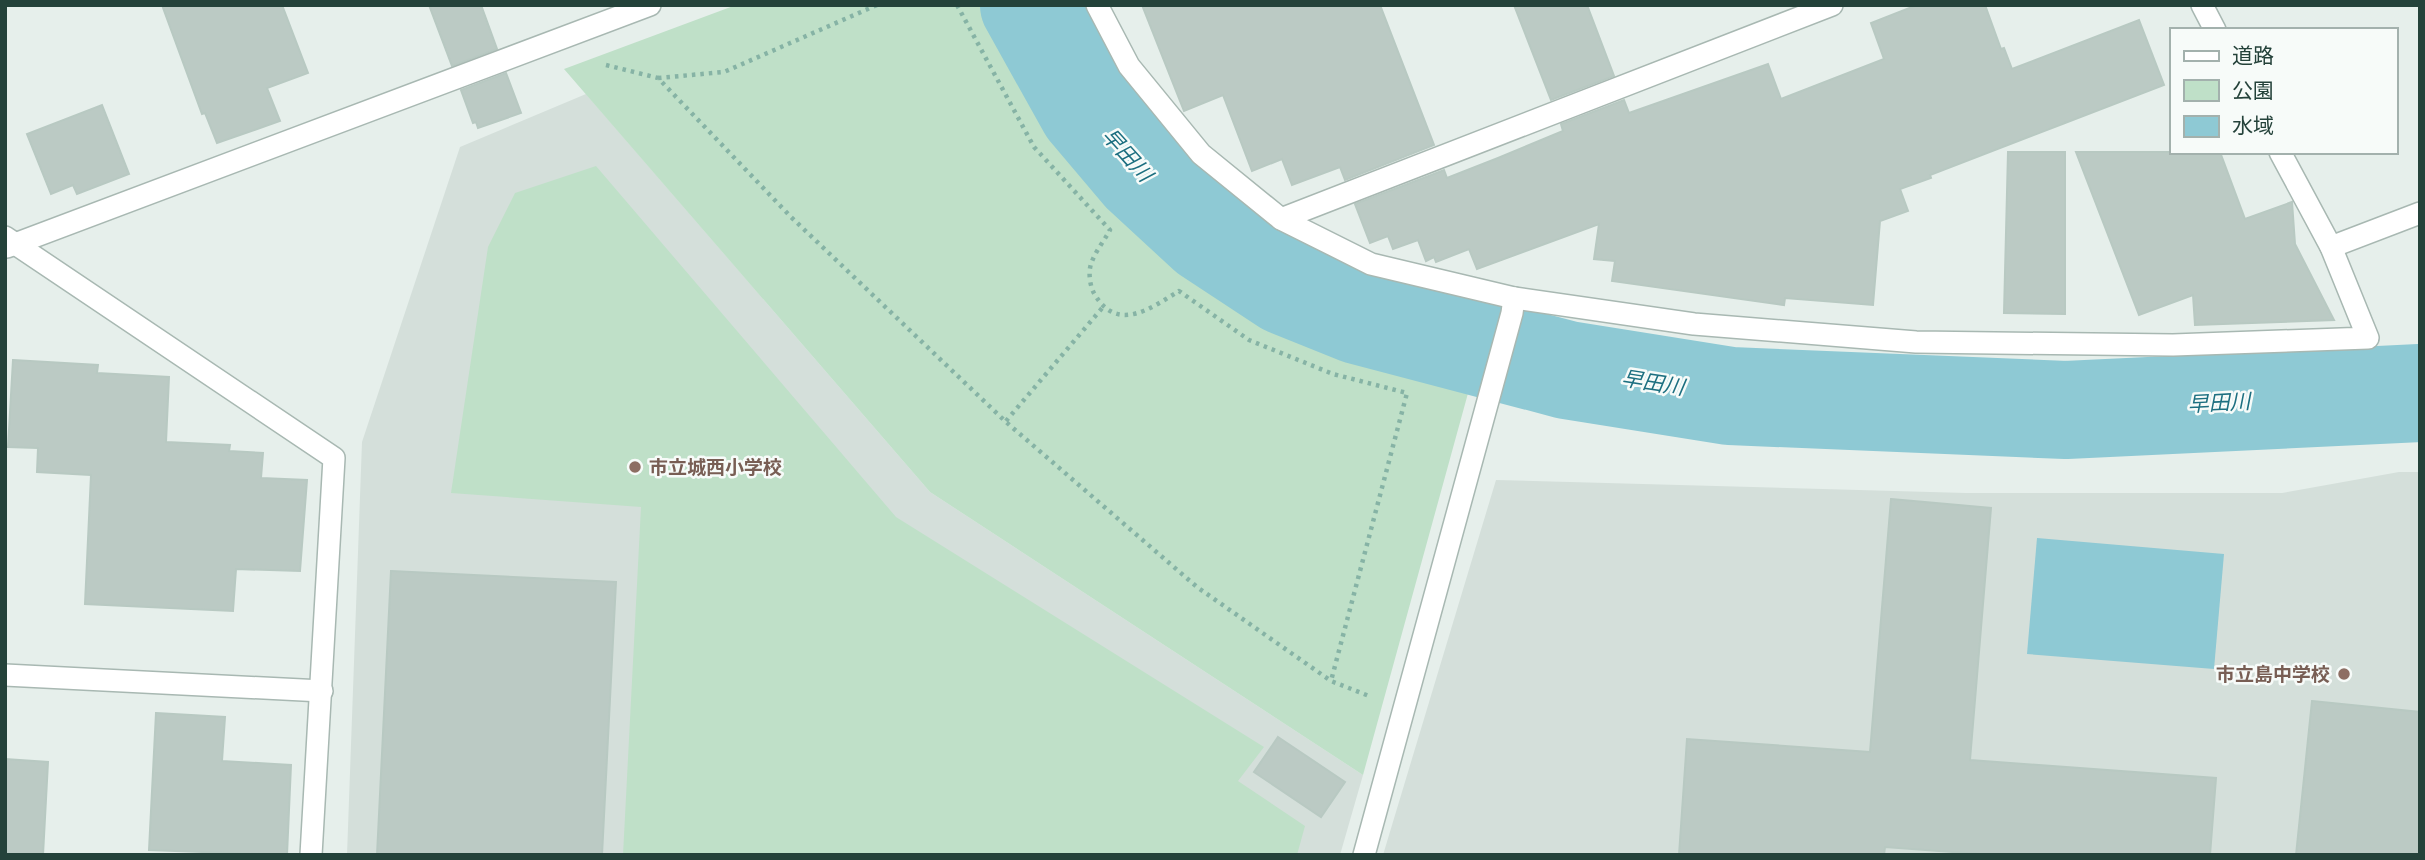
<svg xmlns="http://www.w3.org/2000/svg" width="2425" height="860" font-family="Jost,'Noto Sans JP',sans-serif">
	<style>
		.built { fill: #d4dfda }
		.green { fill: #bfe0c8 }
		.water { fill: #8ec9d4 }
		.lines { fill: none; stroke-linecap: round; stroke-linejoin: round }
		.river { stroke: #8ec9d4; stroke-width: 98 }
		.building { fill: #bbcac4; stroke: #b8c9c2; stroke-width: 2 }
		.minor-casing { stroke: #a8b8b2; stroke-width: 24 }
		.path { stroke: #86b3a5; stroke-width: 4.5; stroke-dasharray: 3.5 5; stroke-linecap: butt }
		.minor { stroke: #fff; stroke-width: 21 }
		.education-dot { fill: #8d6e63; stroke: #f7fbf9; stroke-width: 2.5 }
		.labels { text-anchor: middle; stroke-width: 5; stroke-linejoin: round; paint-order: stroke }
		.education-label { font-size: 19px; font-weight: bold; fill: #785e54; stroke: #f7fbf9; text-anchor: start }
		.water-label { font-size: 21px; font-style: italic; fill: #1c6f80; stroke: #f7fbf9 }
	</style>
	<rect width="100%" height="100%" fill="#e6efeb"/>
	<g class="built">
		<polygon points="586,94 930,492 1363,775 1340,855 347,855 362,442 460,147"/>
		<polygon points="2399,472 2420,472 2420,855 1383,855 1496,480 1966,493 2282,493"/>
	</g>
	<g class="green">
		<polygon points="736,5 982,5 1038,114 1090,181 1206,276 1270,320 1364,358 1470,386 1363,775 930,492 564,69"/>
		<polygon points="596,166 896,517 1264,747 1238,781 1305,826 1297,855 623,855 641,507 451,493 488,247 515,193"/>
	</g>
	<g class="water">
		<polygon points="2405,354 2420,354 2420,404"/>
		<polygon points="2037,538 2224,554 2214,669 2027,654"/>
	</g>
	<g class="lines">
		<polyline class="river" points="1029,5 1087,109 1142,174 1207,234 1286,286 1358,315 1567,370 1730,396 2066,410 2420,393"/>
	</g>
	<g class="building">
		<polygon points="162,5 282,5 308,73 267,88 280,121 217,143 205,113 202,114"/>
		<polygon points="429,5 481,5 497,49 452,66"/>
		<polygon points="1142,5 1380,5 1434,145 1345,180 1340,167 1292,185 1282,159 1252,171 1223,95 1184,111"/>
		<polygon points="1514,5 1587,5 1614,76 1551,100"/>
		<polygon points="1917,5 1985,5 2001,49 2004,48 2012,69 2139,20 2164,85 2065,123 2065,121 2065,123 1930,175 1931,178 1900,189 1908,211 1880,221 1873,305 1785,298 1784,305 1612,281 1615,261 1594,259 1599,224 1477,269 1469,249 1436,262 1434,257 1426,261 1418,240 1393,249 1388,236 1370,243 1355,204 1444,170 1447,178 1498,158 1563,131 1561,124 1624,100 1629,113 1768,64 1781,99 1884,59 1871,23"/>
		<polygon points="506,73 521,113 478,128 476,122 473,123 461,90"/>
		<polygon points="102,105 129,174 77,194 73,185 51,194 27,134"/>
		<polygon points="2008,152 2065,152 2065,314 2004,313"/>
		<polygon points="2076,152 2220,152 2245,219 2292,202 2295,244 2334,320 2195,325 2193,295 2139,315"/>
		<polygon points="13,360 98,365 97,373 169,377 166,442 230,445 229,451 263,453 261,478 307,480 300,571 236,569 233,611 85,604 91,475 37,472 38,448 8,447"/>
		<polygon points="1891,499 1991,508 1970,760 2216,778 2210,855 1993,855 1885,847 1884,855 1679,855 1687,739 1870,752"/>
		<polygon points="391,571 616,582 602,855 377,855"/>
		<polygon points="2312,701 2420,712 2420,835 2418,855 2296,855"/>
		<polygon points="156,713 225,717 222,761 291,765 287,855 149,850"/>
		<polygon points="1278,737 1345,782 1321,817 1254,772"/>
		<polygon points="5,759 48,762 43,855 5,855"/>
	</g>
	<g class="lines">
		<defs>
			<g id="minor">
				<polyline points="1097,5 1129,66 1201,154 1281,219 1371,264 1514,298 1694,324 1916,342 2173,345 2368,338 2331,247 2280,152"/>
				<polyline points="2202,5 2215,30"/>
				<polyline points="1281,219 1832,5"/>
				<polyline points="5,237 334,458 311,855"/>
				<polyline points="7,247 650,5"/>
				<polyline points="2331,247 2420,213"/>
				<polyline points="5,675 322,691"/>
				<polyline points="1364,855 1512,313 1514,298"/>
			</g>
		</defs>
		<use href="#minor" class="minor-casing"/>
		<g class="path">
			<path d="M957 5 1034 147 1110 230C1104 241 1095 252 1091 264 1088 273 1090 287 1095 295 1118 333 1151 308 1179 291L1249 340 1333 374 1407 393 1331 681"/>
			<polyline points="606,65 658,78 791,217 1006,422 1197,587 1331,681 1369,696"/>
			<polyline points="658,78 724,72 877,5"/>
			<polyline points="1006,421 1103,307"/>
		</g>
		<use href="#minor" class="minor"/>
	</g>
	<g class="education-dot">
		<circle cx="635" cy="467" r="7"/>
		<circle cx="2344" cy="674" r="7"/>
	</g>
	<g class="labels">
		<g class="education-label">
			<text x="649" y="474">市立城西小学校</text>
			<text x="2330" y="681" text-anchor="end">市立島中学校</text>
		</g>
		<g class="water-label">
			<text transform="translate(1127 155) rotate(48)" y="7">早田川</text>
			<text transform="translate(1653 383) rotate(9)" y="7">早田川</text>
			<text transform="translate(2219 403) rotate(-3)" y="7">早田川</text>
		</g>
	</g>
	<rect width="2425" height="860" fill="none" stroke="#24423a" stroke-width="14"/>
	<rect x="2170" y="28" width="228" height="126" fill="#f7fbf9" stroke="#a3b1ad" stroke-width="2"/>
	<rect x="2184" y="51" width="35" height="10" fill="#ffffff" stroke="#a3b1ad" stroke-width="2"/>
	<text x="2232" y="63" font-size="21" fill="#24423a">道路</text>
	<rect x="2184" y="80" width="35" height="21" fill="#bfe0c8" stroke="#a3b1ad" stroke-width="2"/>
	<text x="2232" y="98" font-size="21" fill="#24423a">公園</text>
	<rect x="2184" y="116" width="35" height="21" fill="#8ec9d4" stroke="#a3b1ad" stroke-width="2"/>
	<text x="2232" y="133" font-size="21" fill="#24423a">水域</text>
</svg>
